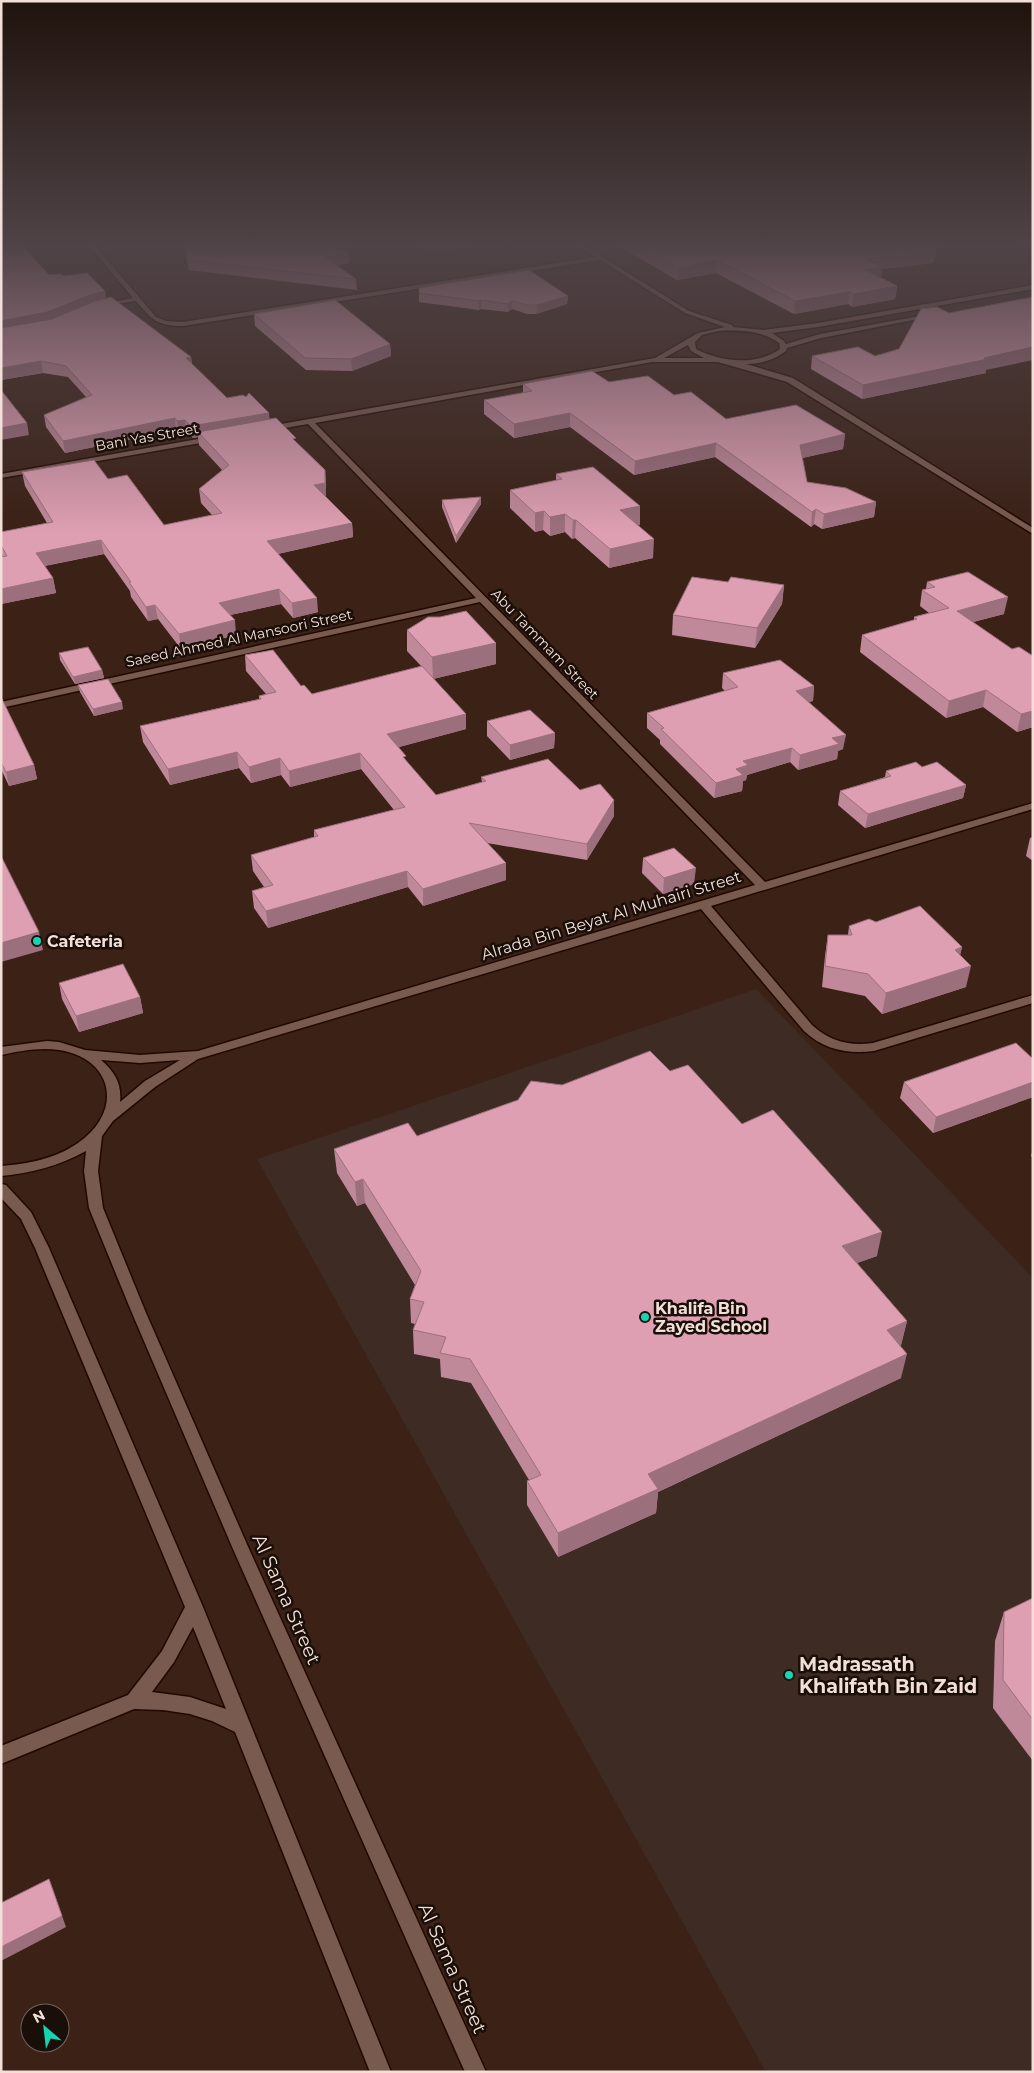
<svg xmlns="http://www.w3.org/2000/svg" width="1034" height="2073" font-family="Montserrat,sans-serif">
	<style>
		.education { fill: #3d2b24 }
		.lines { fill: none; stroke-linecap: round; stroke-linejoin: round }
		.street-casing { stroke: #210902; stroke-width: 3 }
		.street { fill: #795a4e; fill-rule: evenodd }
		.wall { fill: #c0899a }
		.shaded-wall { fill: #9c6f7d }
		.building { fill: #df9fb3; stroke: #9c6f7d }
		.poi-dot { fill: #13d5b3; stroke: #1a0e09; stroke-width: 2 }
		.labels { text-anchor: middle; stroke-width: 5; stroke-linejoin: round; paint-order: stroke }
		.far-street-label { font-size: 14px; fill: #f2dfd8; stroke: #1a0e09 }
		.street-label { font-size: 16px; fill: #f2dfd8; stroke: #1a0e09 }
		.poi-label { font-size: 16px; font-weight: bold; fill: #f2dfd8; stroke: #1a0e09; text-anchor: start }
		.near-street-label { font-size: 19px; fill: #f2dfd8; stroke: #1a0e09 }
		.near-poi-label { font-size: 19px; font-weight: bold; fill: #f2dfd8; stroke: #1a0e09; text-anchor: start }
	</style>
	<rect width="100%" height="100%" fill="#3b2116"/>
	<polygon class="education" points="756,989 1033,1278 1033,2072 766,2072 257,1159"/>
	<g class="lines">
		<defs>
			<g id="street">
				<path d="M87 243H93L156 317 166 321 183 322 595 257 574 243H580L689 311 732 325 733 327 763 330 818 323 1033 285V289L818 327 772 333 784 341 786 344 820 334 931 314 934 316 821 338 787 348 786 351C774 360 761 364 746 364L793 378 1033 528V534L787 382 718 362H652L315 423 765 882 1033 803V809L711 906 812 1025C831 1042 849 1046 873 1043L1033 995V1003L874 1051C847 1054 824 1050 804 1031L701 909 198 1059 155 1087 113 1121 102 1136 98 1171 103 1208 146 1313 249 1549 486 2072H465L233 1549 132 1313 89 1208 84 1171 86 1151C59 1166 32 1173 1 1176V1166C28 1164 55 1159 78 1143 123 1112 115 1059 59 1050 40 1047 20 1051 1 1055V1047L47 1041 59 1042 85 1050 140 1055 198 1051 755 885 480 602 1 708V702L476 598 308 424 267 431H264V427L655 358 698 333 725 327 685 313 600 260 183 326C157 326 152 320 136 301L101 306V304L133 298ZM718 331C740 330 761 330 779 343L780 349C756 366 721 362 696 349L695 342 702 335ZM688 345 691 351 704 358H664ZM101 1060 140 1063 180 1060 145 1081 120 1102C122 1084 115 1072 101 1060Z"/>
				<polygon points="215,436 219,438 218,440 1,478 1,474"/>
				<path d="M1 1184 6 1185 31 1212 49 1248 203 1607 391 2072H370L235 1732 212 1721 190 1714 163 1710 134 1709 1 1764V1746L128 1695 162 1651 185 1607 35 1248 21 1219 1 1198ZM193 1627 226 1709 190 1697 152 1692 174 1662Z"/>
			</g>
		</defs>
		<use href="#street" class="street-casing"/>
		<use href="#street" class="street"/>
	</g>
	<g class="wall">
		<polygon points="1,243 49,275 64,276 105,291 106,299 191,357 192,364 227,398 270,419 296,442 325,470 326,483 325,497 352,523 353,537 278,554 318,612 293,618 281,604 230,615 236,635 181,649 158,619 148,621 131,597 130,591 104,554 45,566 53,578 56,593 1,604 1,557 3,556 1,554 1,532 47,523 25,486 22,472 108,479 164,525 212,515 201,503 199,489 222,470 199,445 198,437 193,438 187,432 179,433 176,430 65,453 46,427 44,415 86,397 68,377 43,373 1,380"/>
		<polygon points="414,243 477,243 477,245 431,251"/>
		<polygon points="614,243 938,243 933,263 882,269 881,278 897,286 895,299 852,307 848,304 794,314 716,273 677,280"/>
		<polygon points="345,250 348,253 349,263 337,265 356,279 357,290 189,270 187,260"/>
		<polygon points="419,288 568,296 567,304 536,314 527,314 512,309 508,312 481,309 479,310 419,302"/>
		<polygon points="254,314 390,344 391,356 352,371 306,370 255,326"/>
		<polygon points="812,356 875,356 986,370 986,373 862,399 811,369"/>
		<polygon points="609,382 674,395 726,419 845,434 843,449 802,458 807,482 876,502 874,517 822,529 814,524 811,527 715,457 634,475 570,427 514,438 484,414 484,400 523,393 523,384"/>
		<polygon points="556,474 640,525 637,525 653,558 609,568 575,538 572,539 565,532 550,536 543,530 535,532 510,508 510,490 556,481"/>
		<polygon points="442,500 481,504 456,543 442,507"/>
		<polygon points="728,582 784,585 782,604 755,648 672,635 673,615"/>
		<polygon points="927,582 1004,614 973,622 1033,727 1017,732 983,707 946,718 860,652 862,635 914,620 914,617 929,613 920,606 922,590 926,589"/>
		<polygon points="407,630 496,643 496,664 433,679 466,714 466,729 399,747 406,761 436,795 482,782 481,777 580,790 614,816 587,860 487,843 506,880 423,906 408,887 268,928 254,908 252,891 264,887 253,871 251,855 314,837 314,830 394,810 361,769 290,787 281,775 251,783 239,768 170,785 143,742 140,726 259,699 259,696 266,694 246,671 245,655 301,686 312,694 422,667 407,651"/>
		<polygon points="59,653 102,670 104,678 75,684 60,660"/>
		<polygon points="723,673 814,686 813,701 808,702 843,749 838,751 837,759 798,770 790,762 747,775 746,780 743,781 742,791 714,798 660,744 660,740 647,728 647,713 725,691 722,688"/>
		<polygon points="78,685 123,709 94,716 80,692"/>
		<polygon points="1,697 34,765 37,779 9,786 1,769"/>
		<polygon points="487,721 555,733 554,748 510,760 487,736"/>
		<polygon points="922,767 966,785 963,798 865,828 838,805 840,791 885,777 886,771"/>
		<polygon points="1033,837 1033,861 1026,856 1030,838"/>
		<polygon points="643,858 694,884 663,894 642,873"/>
		<polygon points="849,926 962,947 960,955 966,987 882,1014 865,996 822,987 825,956 828,935 848,935"/>
		<polygon points="59,983 140,997 143,1013 79,1032 62,999"/>
		<polygon points="1033,1059 1033,1097 933,1133 900,1098 904,1082"/>
		<polygon points="670,1071 742,1124 877,1256 857,1263 907,1321 901,1345 900,1346 901,1378 658,1492 656,1513 558,1557 527,1505 527,1481 529,1480 471,1383 441,1377 440,1359 414,1354 413,1330 415,1324 411,1323 410,1299 415,1285 365,1203 357,1206 337,1173 334,1149 417,1136 562,1085"/>
		<polygon points="1033,1148 1033,1158 1031,1156"/>
		<polygon points="1033,1598 1033,1761 993,1708 995,1641 1004,1612"/>
	</g>
	<g class="shaded-wall">
		<polygon points="340,243 354,243 339,254 348,253 349,263 325,267 324,256"/>
		<polygon points="431,243 477,243 477,245 431,251"/>
		<polygon points="938,243 933,263 882,269 880,280 864,283 865,259"/>
		<polygon points="717,260 716,273 677,280 678,268"/>
		<polygon points="897,286 895,299 852,307 854,294"/>
		<polygon points="105,291 107,302 48,323 1,332 1,321 90,295"/>
		<polygon points="849,292 848,304 794,314 795,301"/>
		<polygon points="568,296 567,304 536,314 537,305"/>
		<polygon points="481,300 481,309 479,310 479,301"/>
		<polygon points="512,301 512,309 508,312 508,304"/>
		<polygon points="390,344 391,356 352,371 351,359"/>
		<polygon points="1033,347 1033,360 986,370 986,373 862,399 863,385"/>
		<polygon points="191,357 192,368 186,358"/>
		<polygon points="41,361 43,373 1,380 1,368"/>
		<polygon points="269,413 270,424 198,432 198,437 193,438 191,426"/>
		<polygon points="570,413 570,427 514,438 514,424"/>
		<polygon points="175,418 176,430 65,453 63,441"/>
		<polygon points="185,420 187,432 179,433 177,421"/>
		<polygon points="27,423 29,435 1,440 1,428"/>
		<polygon points="845,434 843,449 798,459 800,445"/>
		<polygon points="716,443 715,457 634,475 635,461"/>
		<polygon points="325,470 326,497 315,499 314,485"/>
		<polygon points="481,497 481,504 456,543 456,536"/>
		<polygon points="876,502 874,517 822,529 824,514"/>
		<polygon points="640,506 640,525 619,529 620,510"/>
		<polygon points="816,509 814,524 811,527 812,512"/>
		<polygon points="544,511 543,530 535,532 535,513"/>
		<polygon points="565,514 565,532 550,536 550,517"/>
		<polygon points="573,520 576,520 575,538 572,539"/>
		<polygon points="352,523 353,537 268,556 267,541"/>
		<polygon points="654,539 653,558 609,568 610,549"/>
		<polygon points="101,540 104,554 38,567 36,553"/>
		<polygon points="53,578 56,593 1,604 1,589"/>
		<polygon points="784,585 782,604 755,648 757,628"/>
		<polygon points="279,589 281,604 221,617 219,603"/>
		<polygon points="1008,597 1004,614 954,627 957,611"/>
		<polygon points="317,598 318,612 293,618 292,603"/>
		<polygon points="155,605 158,619 148,621 146,607"/>
		<polygon points="235,620 236,635 181,649 179,634"/>
		<polygon points="496,643 496,664 433,679 432,657"/>
		<polygon points="102,670 104,678 75,684 73,677"/>
		<polygon points="814,686 813,701 794,706 796,691"/>
		<polygon points="986,690 983,707 946,718 949,701"/>
		<polygon points="122,702 123,709 94,716 93,709"/>
		<polygon points="1033,711 1033,727 1017,732 1021,714"/>
		<polygon points="466,714 466,729 388,750 387,734"/>
		<polygon points="555,733 554,748 510,760 510,745"/>
		<polygon points="846,735 843,749 838,751 837,759 798,770 800,755 832,738"/>
		<polygon points="792,748 790,762 747,775 746,780 743,781 742,791 714,798 716,783 736,769 743,761"/>
		<polygon points="237,752 239,768 170,785 168,769"/>
		<polygon points="360,753 361,769 290,787 289,771"/>
		<polygon points="280,758 281,775 251,783 249,767"/>
		<polygon points="34,765 37,779 9,786 6,772"/>
		<polygon points="966,785 963,798 865,828 868,814"/>
		<polygon points="614,800 614,816 587,860 587,844"/>
		<polygon points="506,863 506,880 423,906 423,889"/>
		<polygon points="696,868 694,884 663,894 664,878"/>
		<polygon points="407,871 408,887 268,928 266,911"/>
		<polygon points="39,932 43,950 1,962 1,943"/>
		<polygon points="962,947 957,969 955,950"/>
		<polygon points="971,966 966,987 882,1014 886,993"/>
		<polygon points="140,997 143,1013 79,1032 76,1016"/>
		<polygon points="1033,1082 1033,1097 933,1133 936,1117"/>
		<polygon points="363,1179 365,1203 357,1206 355,1182"/>
		<polygon points="882,1232 877,1256 837,1270 842,1246"/>
		<polygon points="907,1321 901,1345 881,1354 887,1330"/>
		<polygon points="907,1354 901,1378 658,1492 656,1513 558,1557 558,1533 648,1474"/>
		<polygon points="49,1879 66,1927 1,1961 1,1947"/>
	</g>
	<g class="building">
		<polygon points="1,243 20,243 49,275 61,274 64,276 87,273 105,291 90,295 47,312 1,321"/>
		<polygon points="187,243 340,243 338,245 348,253 324,256 356,279 187,260"/>
		<polygon points="635,243 937,243 935,251 865,259 882,267 866,270 897,286 854,294 849,292 795,301 717,260 678,268"/>
		<polygon points="529,270 568,296 537,305 527,305 512,301 508,304 481,300 479,301 419,293 419,288"/>
		<polygon points="111,297 191,357 186,358 227,398 243,395 246,397 249,393 269,413 191,426 185,420 177,421 175,418 63,441 44,415 92,395 66,366 41,361 1,368 1,328 52,319 95,301"/>
		<polygon points="1033,297 1033,347 984,358 988,359 863,385 812,356 858,347 875,356 899,349 921,309 937,307 949,313"/>
		<polygon points="335,300 390,344 351,359 305,358 254,314"/>
		<polygon points="592,371 609,382 648,376 674,395 691,392 726,419 796,405 845,434 800,445 807,482 846,488 876,502 824,514 816,509 812,512 716,443 635,461 570,413 514,424 484,400 532,391 523,384"/>
		<polygon points="1,390 27,423 1,428"/>
		<polygon points="276,418 296,438 293,439 325,470 325,483 314,485 352,523 267,541 317,598 292,603 279,589 219,603 235,620 179,634 155,605 146,607 129,582 131,582 101,540 36,553 53,578 1,589 1,557 7,556 1,545 1,532 53,522 22,472 94,460 108,479 127,475 164,525 222,513 199,489 229,465 198,432"/>
		<polygon points="593,467 640,506 620,510 654,539 610,549 576,520 573,520 565,514 550,517 544,511 535,513 510,490 562,479 556,474"/>
		<polygon points="481,497 456,536 442,500"/>
		<polygon points="968,572 1008,597 957,611 1012,649 1019,647 1033,656 1033,711 1021,714 986,690 949,701 862,635 917,619 914,617 949,608 922,590 935,587 927,582"/>
		<polygon points="692,577 728,582 731,577 784,585 757,628 673,615"/>
		<polygon points="466,611 496,643 432,657 407,630 428,617 440,617"/>
		<polygon points="88,647 102,670 73,677 59,653"/>
		<polygon points="273,650 301,686 304,685 312,694 422,666 466,714 387,734 406,756 403,757 436,795 486,781 481,777 548,759 580,790 600,784 614,800 587,844 469,823 506,863 423,889 407,871 266,911 252,891 273,885 251,855 318,836 314,830 405,807 360,753 289,771 280,758 249,767 237,752 168,769 140,726 261,699 259,696 276,692 245,655"/>
		<polygon points="780,660 814,686 796,691 846,735 832,738 839,744 800,755 792,748 743,761 748,765 736,769 743,775 716,783 661,729 664,728 647,713 738,687 723,673"/>
		<polygon points="108,679 122,702 93,709 78,685"/>
		<polygon points="1,697 34,765 6,772 1,762"/>
		<polygon points="530,710 555,733 510,745 487,721"/>
		<polygon points="916,762 922,767 937,762 966,785 868,814 840,791 891,776 886,771"/>
		<polygon points="674,848 696,868 664,878 643,858"/>
		<polygon points="1,856 39,932 1,943"/>
		<polygon points="920,906 962,947 955,950 971,966 886,993 868,974 825,966 828,935 852,935 849,926 869,919 876,922"/>
		<polygon points="123,964 140,997 76,1016 59,983"/>
		<polygon points="1016,1043 1033,1059 1033,1082 936,1117 904,1082"/>
		<polygon points="650,1051 670,1071 688,1065 742,1124 773,1110 882,1232 842,1246 907,1321 887,1330 907,1354 648,1474 658,1489 558,1533 527,1481 541,1475 470,1359 440,1353 446,1337 413,1330 424,1302 410,1299 421,1271 363,1179 355,1182 334,1149 408,1123 417,1136 518,1100 531,1081 562,1085"/>
		<polygon points="1033,1598 1033,1720 1003,1680 1004,1612"/>
		<polygon points="49,1879 62,1916 1,1947 1,1903"/>
	</g>
	<linearGradient id="sky" x2="0" y2="1"><stop stop-color="#20120c"/><stop offset="0.46" stop-color="#4f4347"/><stop offset="1" stop-color="#4f4347" stop-opacity="0"/></linearGradient>
	<rect width="1034" height="533" fill="url(#sky)"/>
	<g class="poi-dot">
		<circle cx="37" cy="941" r="5"/>
		<circle cx="645" cy="1317" r="5"/>
		<circle cx="789" cy="1675" r="5"/>
	</g>
	<g class="labels">
		<g class="far-street-label">
			<text transform="translate(147 437) rotate(-10)" y="5">Bani Yas Street</text>
			<text transform="translate(239 638) rotate(-12)" y="5">Saeed Ahmed Al Mansoori Street</text>
			<text transform="translate(545 644) rotate(46)" y="5">Abu Tammam Street</text>
		</g>
		<g class="street-label">
			<text transform="translate(611 915) rotate(-17)" y="6">Alrada Bin Beyat Al Muhairi Street</text>
		</g>
		<g class="poi-label">
			<text x="47" y="947">Cafeteria</text>
			<text x="655" y="1314">Khalifa Bin<tspan x="655" dy="18">Zayed School</tspan></text>
		</g>
		<g class="near-street-label">
			<text transform="translate(287 1599) rotate(66)" y="7">Al Sama Street</text>
			<text transform="translate(453 1968) rotate(66)" y="7">Al Sama Street</text>
		</g>
		<g class="near-poi-label">
			<text x="799" y="1671">Madrassath<tspan x="799" dy="22">Khalifath Bin Zaid</tspan></text>
		</g>
	</g>
	<rect width="1034" height="2073" fill="none" stroke="#f2dfd8" stroke-width="5"/>
	<g transform="translate(45 2028) rotate(332)"><circle r="24" fill="#1a0e09" stroke="#70625c"/>
	<path d="M0-4L9 19L0 12L-9 19Z" fill="#13d5b3"/>
	<text y="-8" font-size="14" font-weight="bold" text-anchor="middle" fill="#f2dfd8">N</text>
	</g>
</svg>
